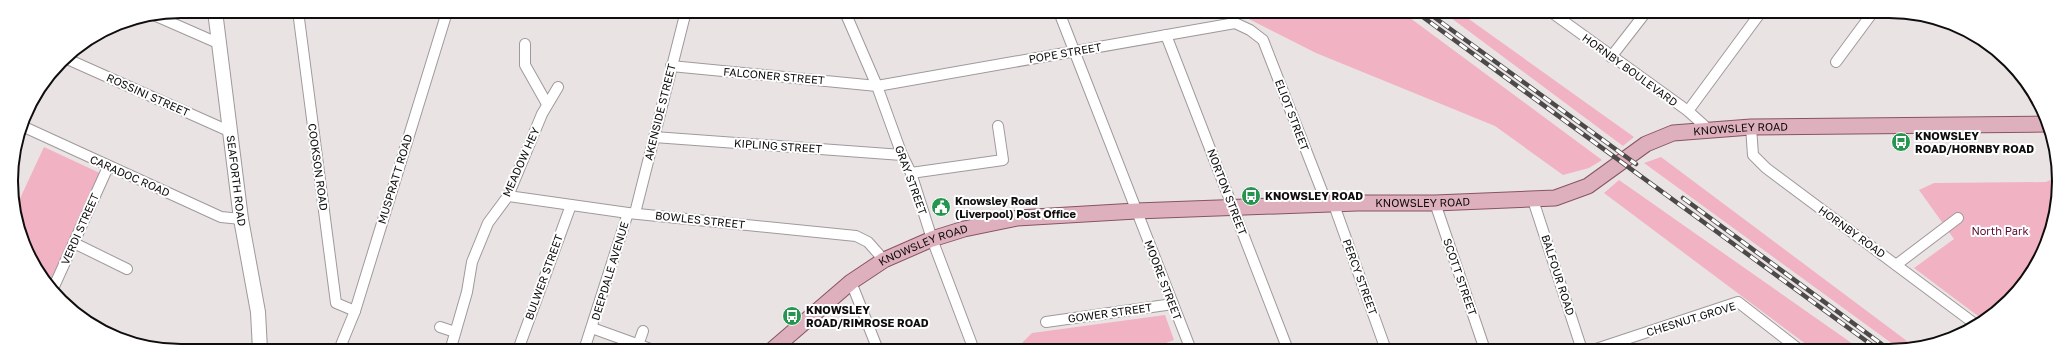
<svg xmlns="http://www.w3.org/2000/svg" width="2070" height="362" font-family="'Golos Text',sans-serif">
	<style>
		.green { fill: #f1b2c4 }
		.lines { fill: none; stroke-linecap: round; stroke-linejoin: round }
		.minor-casing { stroke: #a0999b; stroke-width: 12 }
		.secondary-casing { stroke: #a0999b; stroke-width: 16 }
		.primary-casing { stroke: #875463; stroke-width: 17 }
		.minor { stroke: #fff; stroke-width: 10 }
		.secondary { stroke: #fff; stroke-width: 14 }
		.primary { stroke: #deb0be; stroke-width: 15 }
		.rail-casing { stroke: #4c4949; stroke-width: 4.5 }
		.rail { stroke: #fff; stroke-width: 3; stroke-dasharray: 9; stroke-linecap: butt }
		.labels { text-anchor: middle; stroke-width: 4; stroke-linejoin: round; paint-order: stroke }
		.street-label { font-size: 11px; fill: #0f0d0d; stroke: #fff }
		.poi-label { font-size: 11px; font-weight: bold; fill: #0f0d0d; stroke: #fff; text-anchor: start }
		.park-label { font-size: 11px; fill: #5f0b30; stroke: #fff }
		.rim { fill: none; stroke: #0f0d0d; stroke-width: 2 }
	</style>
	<rect width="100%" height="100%" fill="#eae3e4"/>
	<g class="green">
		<polygon points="1235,12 1402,12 1602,160 1589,168 1563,175 1495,126 1316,53"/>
		<polygon points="1443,12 1459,12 1634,137 1623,146"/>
		<polygon points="44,147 104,175 50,288 20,235 16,207"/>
		<polygon points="1661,157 1915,347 1901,350 1644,163"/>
		<polygon points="2056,177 2058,203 2042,256 2009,301 1982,319 1914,268 1954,239 1919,190 1934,183 2046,182"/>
		<polygon points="1619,180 1863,351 1815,351 1604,193"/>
		<polygon points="1165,315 1174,340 1150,349 1151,350 1015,350 1032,333"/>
	</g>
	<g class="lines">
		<defs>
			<g id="minor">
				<polyline points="298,11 336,303 355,311"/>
				<polyline points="845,12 877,86 902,155 911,173 932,239 974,350"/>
				<polyline points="1059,12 1191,350"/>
				<polyline points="1551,12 1688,111 1708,129"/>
				<polyline points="156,16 220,44"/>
				<polyline points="1166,35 1288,350"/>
				<polyline points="525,44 525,65 547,104"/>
				<polyline points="1611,57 1646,12"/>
				<polyline points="65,58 231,132"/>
				<polyline points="1836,62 1873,12"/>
				<polyline points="671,66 877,86 1235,23 1250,30 1263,40 1327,204"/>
				<polyline points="1688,111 1761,12"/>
				<polyline points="22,126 221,217 241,219"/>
				<polyline points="1751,127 1753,155 1766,168 1975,324"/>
				<polyline points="654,137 902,155"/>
				<polyline points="911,173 1003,160 998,126"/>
				<polyline points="508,196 628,213 856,236 868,242 884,260"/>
				<polyline points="1533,200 1582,350"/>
				<polyline points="1435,203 1485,350"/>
				<polyline points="1334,205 1386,350"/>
				<polyline points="635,213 686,11"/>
				<polyline points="74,243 127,269"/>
				<polyline points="1896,265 1958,218"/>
				<polyline points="851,282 878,350"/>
				<polyline points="52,291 108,167"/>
				<polyline points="1046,322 1173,304"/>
				<polyline points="440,327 455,332"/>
				<polyline points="592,328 653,350"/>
				<polyline points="452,344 467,292 472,262 488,223 508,196 542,114 558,87"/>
				<polyline points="638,345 643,331"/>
				<polyline points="339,350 355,311 447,12 441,11"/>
				<polyline points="518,350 571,205"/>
				<polyline points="584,350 628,213"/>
				<polyline points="1593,350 1738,302 1801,351"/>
			</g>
			<g id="secondary">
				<path id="s1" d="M215 11 241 219 258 312 260 350"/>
			</g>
			<g id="primary">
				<path id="s2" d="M772 350 851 282 884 260 932 239 964 229 1017 218 1136 211 1357 203H1435L1555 198 1588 186 1646 144 1673 133 1751 127 2047 124"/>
			</g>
		</defs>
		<use href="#minor" class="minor-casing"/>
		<use href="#secondary" class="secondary-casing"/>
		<use href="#primary" class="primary-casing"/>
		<use href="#minor" class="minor"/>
		<use href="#secondary" class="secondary"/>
		<use href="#primary" class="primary"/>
		<defs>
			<g id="rail">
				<polyline points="1416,12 1880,351"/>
				<polyline points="1427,12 1636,164"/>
				<polyline points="1683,198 1891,351"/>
			</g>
		</defs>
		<use href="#rail" class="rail-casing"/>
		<use href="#rail" class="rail"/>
	</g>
	<defs>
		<symbol id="bus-disc" viewBox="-11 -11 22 22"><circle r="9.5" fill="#26954f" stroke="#fff"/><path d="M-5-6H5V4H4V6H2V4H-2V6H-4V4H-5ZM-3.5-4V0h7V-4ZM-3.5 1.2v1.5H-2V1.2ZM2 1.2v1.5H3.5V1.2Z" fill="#fff"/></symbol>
		<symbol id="civic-disc" viewBox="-11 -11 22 22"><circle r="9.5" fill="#26954f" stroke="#fff"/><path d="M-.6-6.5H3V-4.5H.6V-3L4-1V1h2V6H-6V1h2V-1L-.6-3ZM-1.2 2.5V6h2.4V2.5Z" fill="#fff"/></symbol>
	</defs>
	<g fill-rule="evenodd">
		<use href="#bus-disc" x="1890" y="131" width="22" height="22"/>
		<use href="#bus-disc" x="1240" y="185" width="22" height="22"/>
		<use href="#civic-disc" x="930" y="196" width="22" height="22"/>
		<use href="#bus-disc" x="781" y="305" width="22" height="22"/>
	</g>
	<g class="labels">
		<g class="street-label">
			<text transform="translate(1065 53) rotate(-10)" y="4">POPE STREET</text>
			<text transform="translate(1630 70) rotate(36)" y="4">HORNBY BOULEVARD</text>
			<text transform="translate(774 76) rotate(5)" y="4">FALCONER STREET</text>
			<text transform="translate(148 95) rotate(24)" y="4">ROSSINI STREET</text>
			<text transform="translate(660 112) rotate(-76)" y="4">AKENSIDE STREET</text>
			<text transform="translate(1292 115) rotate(69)" y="4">ELIOT STREET</text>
			<text dy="4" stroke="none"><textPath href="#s2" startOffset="1026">KNOWSLEY ROAD</textPath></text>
			<text transform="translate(778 146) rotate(4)" y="4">KIPLING STREET</text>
			<text transform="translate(521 162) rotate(-66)" y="4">MEADOW HEY</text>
			<text transform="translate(318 167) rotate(82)" y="4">COOKSON ROAD</text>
			<text transform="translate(130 176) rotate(24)" y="4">CARADOC ROAD</text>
			<text transform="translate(395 179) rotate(-73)" y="4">MUSPRATT ROAD</text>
			<text transform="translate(911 180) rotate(70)" y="4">GRAY STREET</text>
			<text dy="4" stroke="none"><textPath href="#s1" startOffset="171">SEAFORTH ROAD</textPath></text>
			<text transform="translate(1227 192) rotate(69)" y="4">NORTON STREET</text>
			<text dy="4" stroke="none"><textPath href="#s2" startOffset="690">KNOWSLEY ROAD</textPath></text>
			<text transform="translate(700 220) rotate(6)" y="4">BOWLES STREET</text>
			<text transform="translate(80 229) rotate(-66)" y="4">VERDI STREET</text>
			<text transform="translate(1852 232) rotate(36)" y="4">HORNBY ROAD</text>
			<text dy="4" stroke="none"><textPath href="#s2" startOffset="186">KNOWSLEY ROAD</textPath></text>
			<text transform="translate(610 271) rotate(-73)" y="4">DEEPDALE AVENUE</text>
			<text transform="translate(1558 275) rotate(72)" y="4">BALFOUR ROAD</text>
			<text transform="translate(544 277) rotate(-70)" y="4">BULWER STREET</text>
			<text transform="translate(1360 277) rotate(70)" y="4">PERCY STREET</text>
			<text transform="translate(1460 277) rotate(71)" y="4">SCOTT STREET</text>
			<text transform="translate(1163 280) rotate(69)" y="4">MOORE STREET</text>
			<text transform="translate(1110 313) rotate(-8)" y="4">GOWER STREET</text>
			<text transform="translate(1691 319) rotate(-17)" y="4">CHESNUT GROVE</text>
		</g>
		<g class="poi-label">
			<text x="1915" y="140">KNOWSLEY<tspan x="1915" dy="13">ROAD/HORNBY ROAD</tspan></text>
			<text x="1265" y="200">KNOWSLEY ROAD</text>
			<text x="955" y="205">Knowsley Road<tspan x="955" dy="13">(Liverpool) Post Office</tspan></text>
			<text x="806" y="314">KNOWSLEY<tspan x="806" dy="13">ROAD/RIMROSE ROAD</tspan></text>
		</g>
		<g class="park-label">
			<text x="2000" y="235">North Park</text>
		</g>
	</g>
	<path d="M0 0H2070V362H0ZM181 18H1889A163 163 0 0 1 2052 181V181A163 163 0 0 1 1889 344H181A163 163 0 0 1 18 181V181A163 163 0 0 1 181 18Z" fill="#fff" fill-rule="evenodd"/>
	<path class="rim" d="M181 18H1889A163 163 0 0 1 2052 181V181A163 163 0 0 1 1889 344H181A163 163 0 0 1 18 181V181A163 163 0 0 1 181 18Z"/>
</svg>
